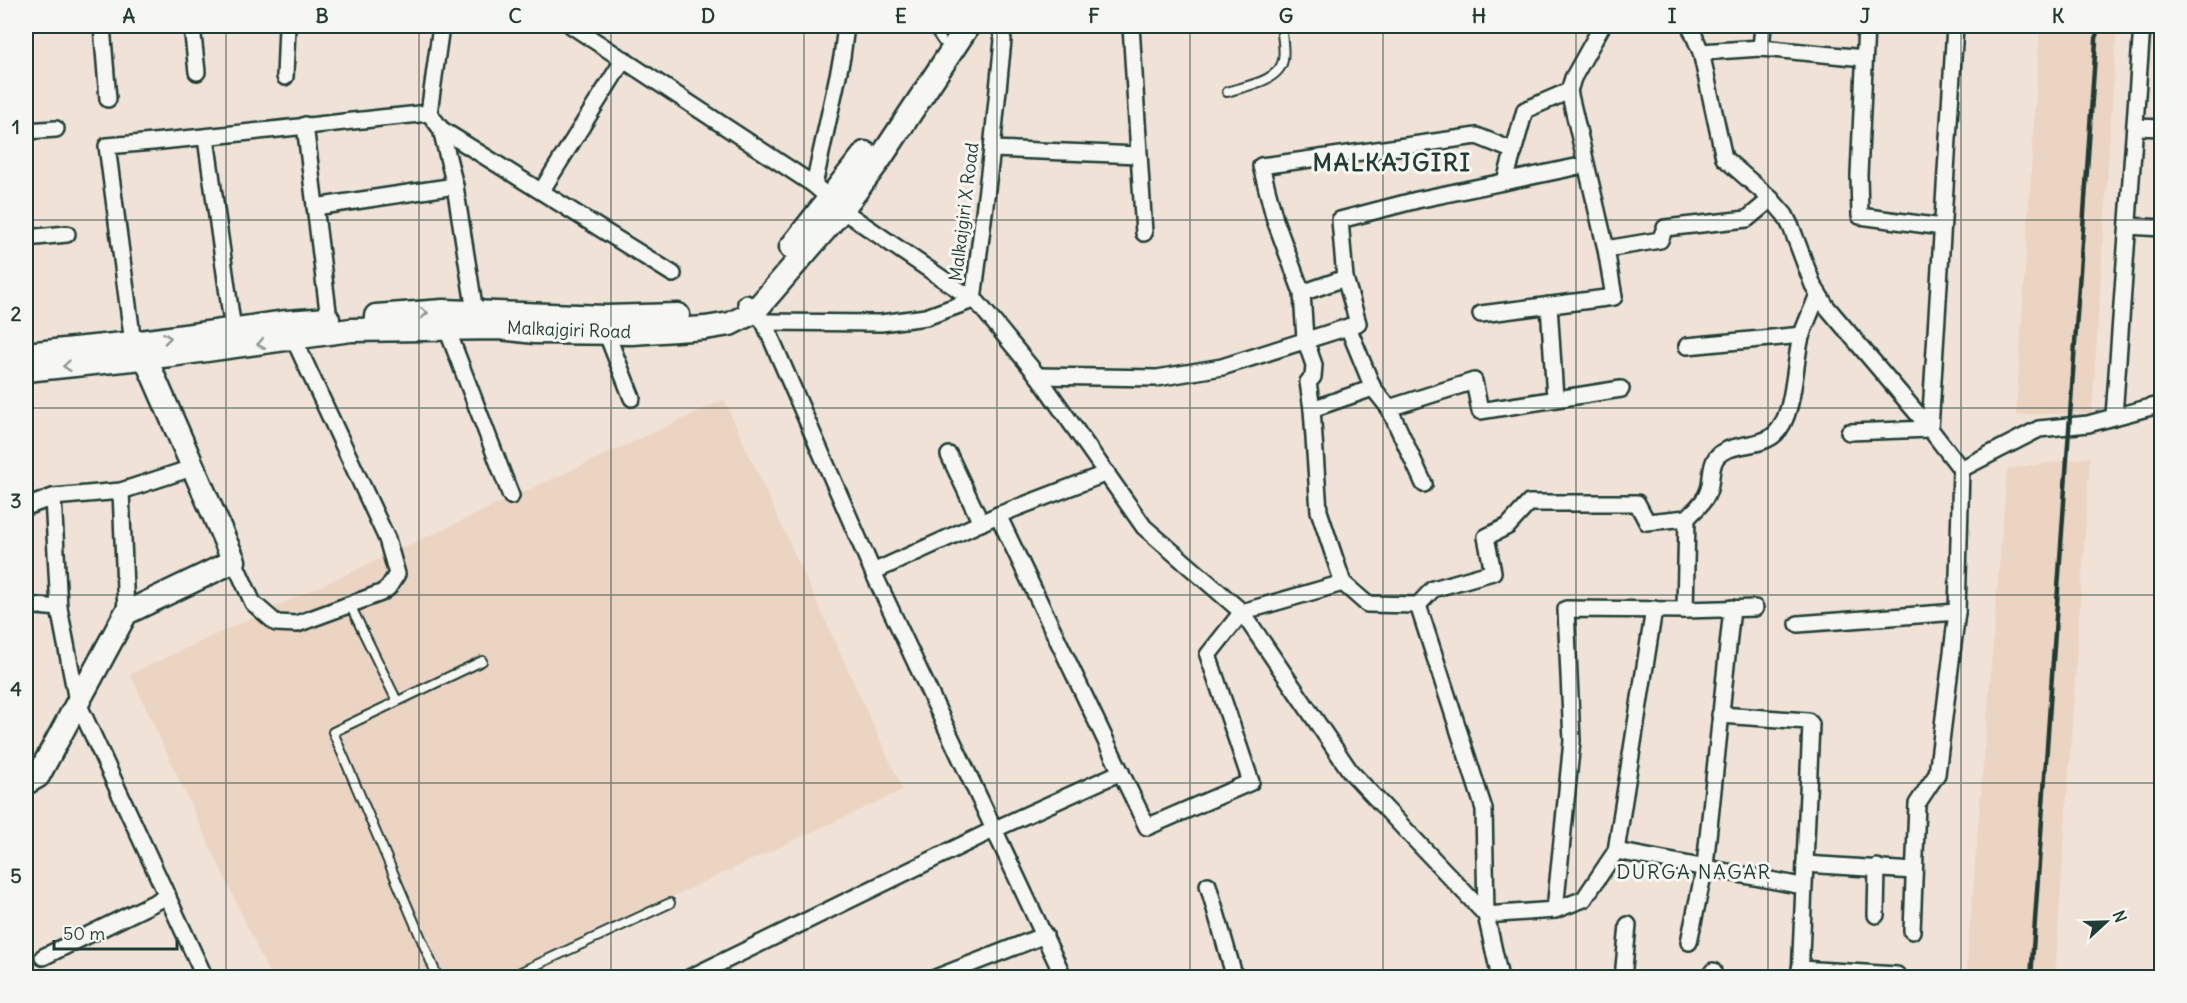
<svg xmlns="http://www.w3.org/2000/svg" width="2187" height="1003" font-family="Delius,sans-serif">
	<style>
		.built { fill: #ecd4c2 }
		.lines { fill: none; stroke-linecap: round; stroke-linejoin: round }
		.lane-casing { stroke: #1f3d34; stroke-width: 12 }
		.street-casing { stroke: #1f3d34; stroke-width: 20 }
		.secondary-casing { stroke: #1f3d34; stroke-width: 27 }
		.lane { stroke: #f6f6f2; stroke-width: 8 }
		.street { stroke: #f6f6f2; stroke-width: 15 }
		.secondary { stroke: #f6f6f2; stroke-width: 22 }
		.rail { stroke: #1f3d34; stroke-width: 4.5 }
		.oneway { stroke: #8a9a93 }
		.grid { fill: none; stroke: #1f3d34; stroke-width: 1.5; stroke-opacity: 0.55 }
		.labels { text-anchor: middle; stroke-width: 6; stroke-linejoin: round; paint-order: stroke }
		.street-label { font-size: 18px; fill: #1f3d34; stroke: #f6f6f2 }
		.neighbourhood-label { font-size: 20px; letter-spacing: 1.5px; fill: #1f3d34; stroke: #f6f6f2 }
		.district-label { font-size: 24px; font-weight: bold; letter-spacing: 1.5px; fill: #1f3d34; stroke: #f6f6f2 }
		.neatline { fill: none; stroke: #1f3d34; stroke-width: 2 }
		.grid-label { font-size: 20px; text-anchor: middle; font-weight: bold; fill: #1f3d34 }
	</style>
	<rect width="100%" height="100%" fill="#f0e2d6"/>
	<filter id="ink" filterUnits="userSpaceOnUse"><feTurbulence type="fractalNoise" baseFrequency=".0167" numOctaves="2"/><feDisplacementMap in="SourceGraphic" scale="12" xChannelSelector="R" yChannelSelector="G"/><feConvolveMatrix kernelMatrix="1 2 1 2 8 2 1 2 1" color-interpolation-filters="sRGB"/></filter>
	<g filter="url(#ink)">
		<g class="built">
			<polygon points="2040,26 2117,26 2092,413 2016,415"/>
			<polygon points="724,400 903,790 499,977 271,977 130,674"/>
			<polygon points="2090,457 2055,977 1966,977 2007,469"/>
		</g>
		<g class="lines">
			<defs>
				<g id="lane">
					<polyline points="932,26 942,41"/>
					<path d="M1227 92C1244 86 1279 82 1283 60 1285 49 1282 36 1281 26"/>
					<polyline points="350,605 397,701"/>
					<polyline points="438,978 333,732 482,661"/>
					<polyline points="508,978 670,903"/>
				</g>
				<g id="street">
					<polyline points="102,26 108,99"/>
					<polyline points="192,26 197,72"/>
					<polyline points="441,26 429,113 441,129 455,186 475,312"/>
					<polyline points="572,26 814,185 829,198"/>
					<polyline points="1131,26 1144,233"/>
					<polyline points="1690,26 1701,52 1724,158 1771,199 1785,215 1792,229 1813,285 1826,306 1927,425 1961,469 1957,612 1937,774 1917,804 1912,931"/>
					<polyline points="1866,26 1859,175 1860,216 1942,227"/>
					<polyline points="1761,48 1763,26"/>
					<polyline points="1701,52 1761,48 1864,58"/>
					<polyline points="285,77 287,26"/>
					<polyline points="305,125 329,319"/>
					<polyline points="2136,127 2162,128"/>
					<polyline points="441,129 673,274"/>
					<polyline points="26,131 56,129"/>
					<polyline points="206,138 233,330"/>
					<polyline points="992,149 1139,155"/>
					<polyline points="1505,181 1525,110 1569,91 1573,78 1602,26"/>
					<polyline points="814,185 842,57 846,26"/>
					<polyline points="542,190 624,59"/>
					<polyline points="315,207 455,186"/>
					<polyline points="842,210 978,303 1038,376 1144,527 1242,612 1350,771 1486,915 1500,978"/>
					<polyline points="2128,226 2162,228"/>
					<polyline points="26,238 67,234"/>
					<polyline points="1606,249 1660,240 1665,228 1747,219 1771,199"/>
					<polyline points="1302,293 1345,278"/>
					<polyline points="746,303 764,322 873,572 1064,978"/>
					<polyline points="1549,305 1555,398"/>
					<polyline points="1481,314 1614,297 1606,249 1569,91"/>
					<polyline points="764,322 881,323 926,317 973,300 992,149 1003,40 1000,26"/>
					<polyline points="447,329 511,496"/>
					<polyline points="606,332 632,398"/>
					<path d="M133 343 107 146C214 137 321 124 429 113"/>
					<polyline points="1687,346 1802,335"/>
					<polyline points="1038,376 1157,378 1222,367 1348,327"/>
					<polyline points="1389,408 1474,381 1480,411 1621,389"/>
					<polyline points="1312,409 1373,388"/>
					<polyline points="2114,416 2142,26"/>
					<polyline points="1849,432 1930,429 1955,26"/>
					<polyline points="949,455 981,523"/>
					<polyline points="1961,469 2039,429 2088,424 2162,404"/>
					<polyline points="1424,484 1389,408 1373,388 1348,327 1358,323 1345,278 1340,220 1417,200 1585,165"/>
					<polyline points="121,491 126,613"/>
					<polyline points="53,497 59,608 77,701 205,978"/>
					<polyline points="26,507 53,497 121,491 195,467"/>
					<path d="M998 515 1147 827 1251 782 1208 655 1242 612 1343 583 1367 604 1418 605 1433 589 1493 572 1486 537 1508 526 1529 503H1637L1647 522 1687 518C1695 510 1706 501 1709 489 1712 479 1710 467 1716 458 1727 442 1761 448 1775 434 1795 416 1794 363 1801 337 1806 322 1813 308 1818 294"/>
					<polyline points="234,561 253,603 276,623 297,624 381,593 388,588 397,574 387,539 293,337"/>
					<polyline points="873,572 998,515 1107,473"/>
					<polyline points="1343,583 1319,511 1312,409 1308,382 1313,377 1314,365 1305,339 1302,293 1275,220 1261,166 1477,136 1514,151"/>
					<polyline points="26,605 59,608"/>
					<polyline points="1418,605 1484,809 1486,915 1555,910 1584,899 1616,851 1654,609"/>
					<polyline points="1685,610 1687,518"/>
					<polyline points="1798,624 1957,612"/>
					<polyline points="1720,715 1808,721 1811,724 1800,978"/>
					<polyline points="1616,851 1802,886"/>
					<polyline points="1805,864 1914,871"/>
					<polyline points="1208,885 1235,978"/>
					<polyline points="1555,910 1572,741 1566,609 1685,610 1755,608"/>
					<polyline points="1876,915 1877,867"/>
					<polyline points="1689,942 1705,866 1732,608"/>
					<polyline points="43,957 168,896"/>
					<polyline points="1800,969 1897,975"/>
					<polyline points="689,978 993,830 1121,772"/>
					<polyline points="935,978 1045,935"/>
					<polyline points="1623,978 1628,925"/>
					<polyline points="1713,978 1713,971"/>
				</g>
				<g id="secondary">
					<polyline points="791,247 865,153"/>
					<polyline points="376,316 443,311 606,317 678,315"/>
					<polyline points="26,354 133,343 287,322 328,319"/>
					<polyline points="26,370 171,355 351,330 499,328 535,332 632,333 705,328 730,324 754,312 842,210 878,162 968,26"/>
					<polyline points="26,783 38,776 126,613 234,561 145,357"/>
				</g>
			</defs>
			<use href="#lane" class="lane-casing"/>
			<use href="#street" class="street-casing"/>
			<use href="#secondary" class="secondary-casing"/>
			<use href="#lane" class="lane"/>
			<use href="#street" class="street"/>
			<use href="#secondary" class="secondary"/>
			<polyline class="rail" points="2031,978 2097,26"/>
		</g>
		<defs><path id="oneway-chevron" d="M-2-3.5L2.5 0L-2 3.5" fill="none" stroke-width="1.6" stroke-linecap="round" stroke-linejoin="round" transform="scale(1.5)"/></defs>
		<g class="oneway">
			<use href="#oneway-chevron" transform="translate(424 313) rotate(-4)"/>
			<use href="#oneway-chevron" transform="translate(167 338) rotate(-7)"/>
			<use href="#oneway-chevron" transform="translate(261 344) rotate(170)"/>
			<use href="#oneway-chevron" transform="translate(67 366) rotate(175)"/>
		</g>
	</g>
	<path class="grid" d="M226 26V978M419 26V978M611 26V978M804 26V978M997 26V978M1190 26V978M1383 26V978M1576 26V978M1768 26V978M1961 26V978M26 220H2162M26 408H2162M26 595H2162M26 783H2162"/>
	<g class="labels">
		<g class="street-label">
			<text transform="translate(964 212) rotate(-83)" y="6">Malkajgiri X Road</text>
			<text transform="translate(569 330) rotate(2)" y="6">Malkajgiri Road</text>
		</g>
		<g class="neighbourhood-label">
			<text x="1694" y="879">DURGA NAGAR</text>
		</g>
		<g class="district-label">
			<text x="1392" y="171">MALKAJGIRI</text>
		</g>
	</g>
	<rect width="2187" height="1003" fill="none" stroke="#f6f6f2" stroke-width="66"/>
	<g transform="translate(2106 922) rotate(68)" stroke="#f6f6f2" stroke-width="4.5" paint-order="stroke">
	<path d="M0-4.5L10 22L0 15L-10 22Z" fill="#1f3d34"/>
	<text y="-9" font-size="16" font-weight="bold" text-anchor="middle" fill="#1f3d34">N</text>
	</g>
	<path d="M54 940v9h123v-9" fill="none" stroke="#1f3d34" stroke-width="3"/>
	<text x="63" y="940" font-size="18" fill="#1f3d34" stroke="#f6f6f2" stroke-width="4.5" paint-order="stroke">50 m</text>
	<rect x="33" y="33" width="2121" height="937" class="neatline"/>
	<g class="grid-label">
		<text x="129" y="23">A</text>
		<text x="322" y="23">B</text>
		<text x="515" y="23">C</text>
		<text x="708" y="23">D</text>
		<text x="901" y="23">E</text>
		<text x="1094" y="23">F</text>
		<text x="1286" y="23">G</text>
		<text x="1479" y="23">H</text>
		<text x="1672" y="23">I</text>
		<text x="1865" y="23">J</text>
		<text x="2058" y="23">K</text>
		<text x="16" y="134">1</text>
		<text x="16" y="321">2</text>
		<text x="16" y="508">3</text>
		<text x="16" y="696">4</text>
		<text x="16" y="883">5</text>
	</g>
</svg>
